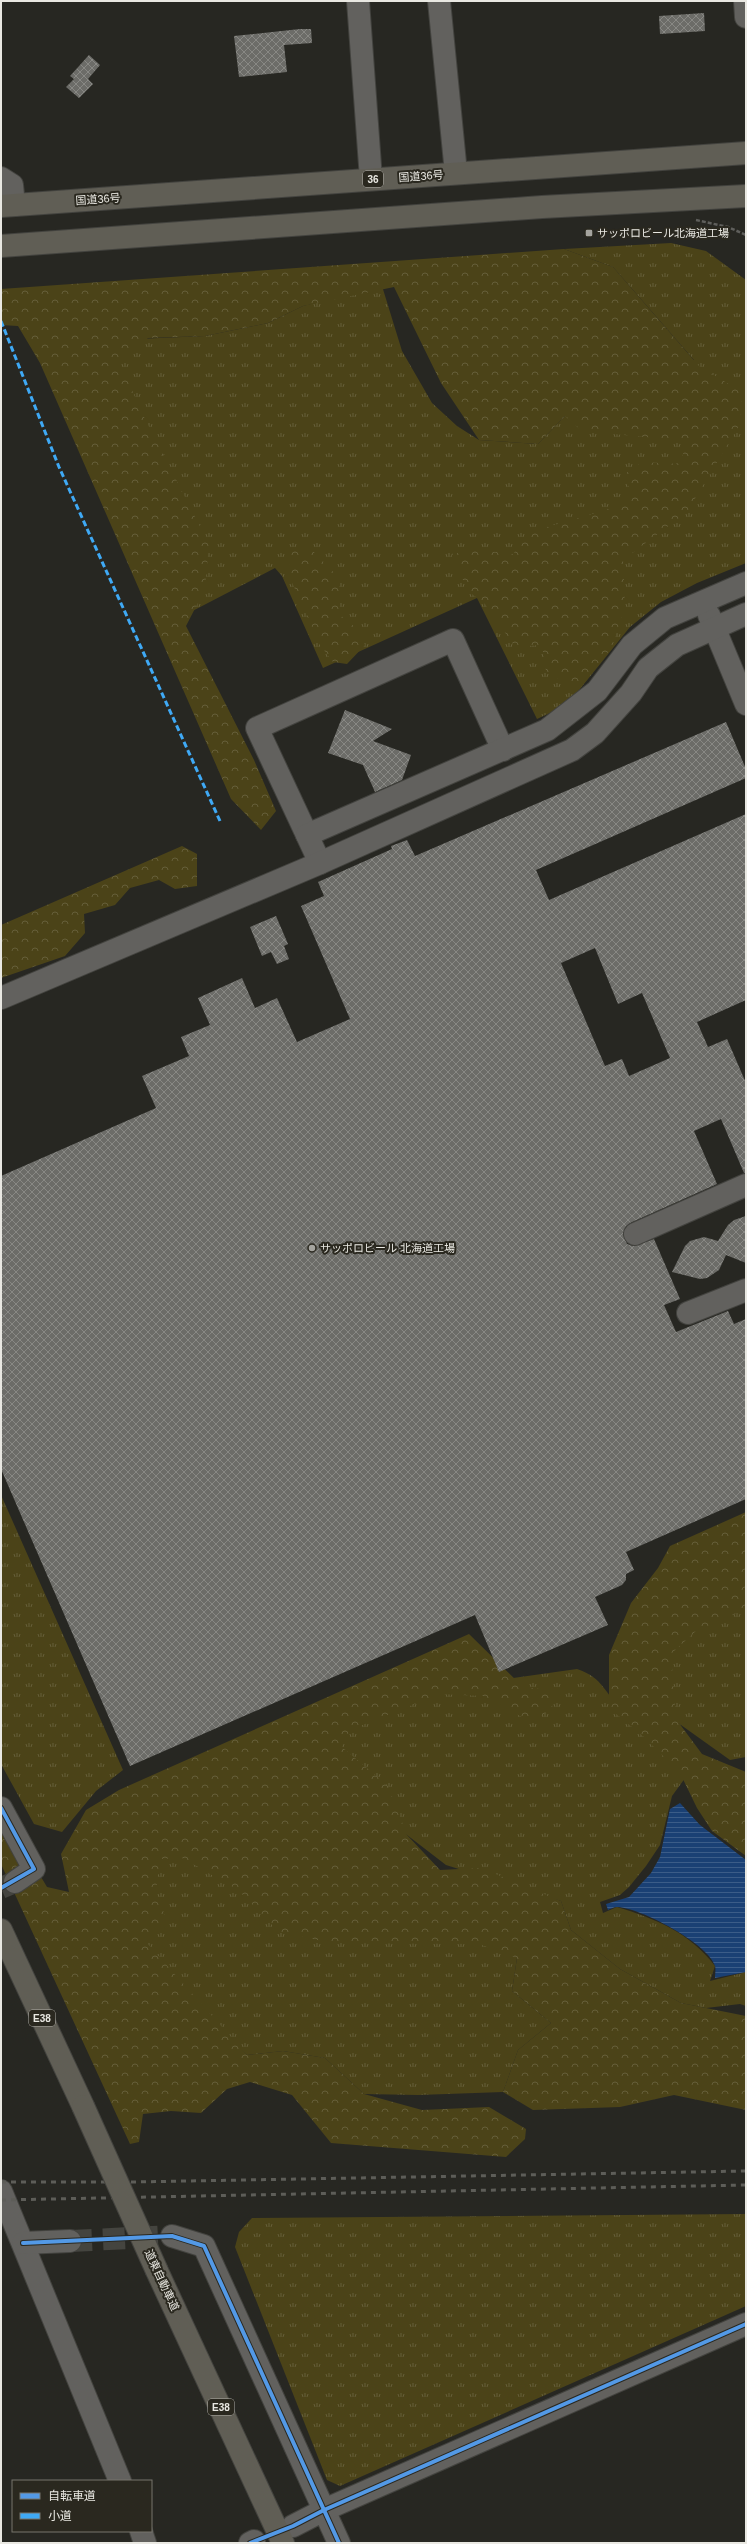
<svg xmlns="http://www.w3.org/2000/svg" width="747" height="2544" font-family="Helvetica,'Noto Sans JP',sans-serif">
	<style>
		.grass { fill: url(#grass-tufts) }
		.forest { fill: url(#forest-crowns) }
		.water { fill: url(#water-rules) }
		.building { fill: url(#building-cross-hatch); fill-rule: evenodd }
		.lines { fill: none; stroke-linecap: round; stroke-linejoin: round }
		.minor-tunnel { stroke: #44443f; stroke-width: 22; stroke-dasharray: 22 11; stroke-linecap: butt }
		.minor-casing { stroke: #43433f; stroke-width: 24 }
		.highway-casing { stroke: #43433f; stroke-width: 24 }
		.path { stroke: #5f5f5c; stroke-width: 2.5; stroke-dasharray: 4 2; stroke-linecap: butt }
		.minor { stroke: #62615e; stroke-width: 22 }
		.highway { stroke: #605e55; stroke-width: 22 }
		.rail { stroke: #5d5d58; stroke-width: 3; stroke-dasharray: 5 5; stroke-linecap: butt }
		.highway-bridge-casing { stroke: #43433f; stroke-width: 24; stroke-linecap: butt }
		.highway-bridge { stroke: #605e55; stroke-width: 22 }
		.quiet { stroke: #3fa9f5; stroke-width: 3; stroke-dasharray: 6 3; stroke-linecap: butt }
		.cycleway-casing { stroke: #2a281f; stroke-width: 6 }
		.cycleway { stroke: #5399e6; stroke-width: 4 }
		.poi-dot { fill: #a5a49f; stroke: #2a281f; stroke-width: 1.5 }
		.labels { text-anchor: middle; stroke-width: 4; stroke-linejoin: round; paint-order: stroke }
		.shield { fill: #2a281f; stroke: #b0aea8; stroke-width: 1 }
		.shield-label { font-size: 10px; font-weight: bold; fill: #e9e8e2 }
		.street-label { font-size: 11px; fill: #e9e8e2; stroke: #2a281f }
		.poi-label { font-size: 11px; fill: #e9e8e2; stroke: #2a281f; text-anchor: start }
	</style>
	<defs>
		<pattern id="grass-tufts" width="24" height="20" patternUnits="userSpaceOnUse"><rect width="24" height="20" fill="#4b4318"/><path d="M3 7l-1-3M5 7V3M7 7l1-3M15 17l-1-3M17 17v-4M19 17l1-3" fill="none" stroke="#655e39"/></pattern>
		<pattern id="forest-crowns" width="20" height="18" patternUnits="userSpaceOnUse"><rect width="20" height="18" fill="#4b4318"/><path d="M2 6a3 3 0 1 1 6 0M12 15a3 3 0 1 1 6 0" fill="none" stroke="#655e39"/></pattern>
		<pattern id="water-rules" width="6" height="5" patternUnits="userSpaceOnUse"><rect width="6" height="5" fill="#1a4074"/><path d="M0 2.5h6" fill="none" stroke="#3b5c88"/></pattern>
		<pattern id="building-cross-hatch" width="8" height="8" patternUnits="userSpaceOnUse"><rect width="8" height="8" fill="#6c6c68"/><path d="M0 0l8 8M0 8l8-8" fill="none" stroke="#888884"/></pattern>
	</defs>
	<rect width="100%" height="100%" fill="#272722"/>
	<g class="grass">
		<polygon points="671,243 706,251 746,280 746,563 697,583 661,602 630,627 567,705 537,719 477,598 323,668 282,576 275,568 179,618 114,355 136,339 205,336 268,323 303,306 382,286 402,351 432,403 457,426 479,440 538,444 565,416 694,360 613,267 564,249"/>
		<polygon points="1,1495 123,1770 96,1791 62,1832 34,1824 1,1764"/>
		<polygon points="746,1598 746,1757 730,1760 667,1715 662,1652"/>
		<path d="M577 1669C604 1678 605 1694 623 1712 644 1732 668 1750 691 1770L672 1796 660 1845 646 1866 629 1887 620 1895 600 1902 603 1913 617 1907C656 1919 689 1932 715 1966L710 1981 746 1972V2006L740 2004 706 2008 681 2003 620 1969 571 1930 561 1901 446 1865 407 1835 343 1757 337 1740 378 1697Z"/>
		<polygon points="137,1835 465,1932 518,1951 512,1991 551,2023 518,2050 503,2092 418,2095 364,2094 325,2058 283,2051 247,2055 139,1954"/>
		<polygon points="746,2214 746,2306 340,2486 327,2480 235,2247 239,2232 252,2218"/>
	</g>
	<g class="forest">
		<polygon points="564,249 613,267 699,366 742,392 740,424 687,512 623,560 625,606 612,647 578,691 546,671 542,645 515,647 485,604 468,591 451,554 481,550 513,554 530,532 606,510 633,493 622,476 642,462 680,464 687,441 582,431 565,416 538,444 479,440 441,383 394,287 303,306 268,323 205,336 148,338 120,363 142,413 209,544 205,589 186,626 254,760 276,811 261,830 231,799 40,363 18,326 1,325 1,289"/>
		<polygon points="288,548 310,548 339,578 340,615 356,628 365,645 347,664 333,662 320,645 290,578"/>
		<polygon points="182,846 197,854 197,886 175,889 159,880 130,888 115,905 84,914 85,933 65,956 1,978 1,925"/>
		<polygon points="746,1512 746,1609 696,1631 671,1654 676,1719 702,1754 746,1772 746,1856 712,1831 697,1808 680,1773 644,1737 609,1708 609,1655 631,1603 658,1568 670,1546"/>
		<polygon points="469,1634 523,1687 549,1690 553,1710 529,1721 483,1696 440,1694 350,1730 342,1747 388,1786 407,1835 440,1870 481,1868 561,1901 571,1930 620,1969 681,2003 746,2016 746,2110 674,2095 620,2107 533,2110 503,2092 518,2050 551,2023 512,1991 517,1958 479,1944 332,1943 279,1932 238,1890 182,1858 160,1859 156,1891 165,1916 146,1942 247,2055 283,2051 325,2058 364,2094 422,2110 489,2107 526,2129 525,2139 506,2157 331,2143 292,2095 250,2082 227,2089 201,2113 171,2111 143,2114 139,2142 130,2144 1,1864 1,1810 47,1887 69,1892 61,1854 86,1810 119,1790"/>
	</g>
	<path class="water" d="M680 1803 700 1825 746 1860V1972L715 1978C715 1975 716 1969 715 1966 709 1944 639 1907 617 1907 614 1907 610 1909 608 1910L606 1904 629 1897 651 1873 660 1857 670 1809Z"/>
	<g class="building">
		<polygon points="704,13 705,31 660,34 659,16"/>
		<polygon points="300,29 311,29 312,43 284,45 287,72 239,77 234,36"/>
		<polygon points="89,55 100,65 88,79 93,84 79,98 66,87 74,79 70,76"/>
		<polygon points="345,710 392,729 373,741 411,755 402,780 375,792 363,765 328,753"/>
		<path d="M726 722 746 769V778L536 870 549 900 746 814V1000L697 1022 708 1047 727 1039 746 1083V1173H744L721 1119 694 1131 717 1184 630 1223 623 1233 627 1244 633 1246 654 1239 680 1299 664 1305 676 1332 728 1311 734 1324 746 1319V1499L626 1552 634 1570 626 1574V1580L622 1585 595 1597 608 1625 499 1672 475 1615 130 1766 1 1469V1176L156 1108 142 1076 189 1056 181 1037 210 1025 198 998 242 978 255 1008 277 998 297 1042 350 1019 301 906 324 896 318 882 392 849 391 846 407 840 415 856ZM595 948 618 1004 642 993 670 1058 629 1076 622 1059 605 1066 561 963Z"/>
		<polygon points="276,916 288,944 284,946 289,959 277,964 271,952 262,956 250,927"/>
		<polygon points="746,1216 746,1263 726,1255 719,1270 707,1278 700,1279 672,1272 685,1246 690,1241 704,1237 718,1241 728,1225 734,1220"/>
	</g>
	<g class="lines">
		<g class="minor-tunnel">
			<polyline points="1,1888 15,1882"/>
			<polyline points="70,2241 172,2236"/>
		</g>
		<defs>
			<g id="minor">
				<polyline points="358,1 371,179"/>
				<polyline points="439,1 456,173"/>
				<polyline points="745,1 746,17"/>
				<polyline points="1,178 12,185 14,205"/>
				<polyline points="709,615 746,704"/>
				<polyline points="307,835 257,728 453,640 503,750"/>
				<polyline points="320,863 307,835 547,730 597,691 632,645 665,618 746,583"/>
				<polyline points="1,998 320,863 572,750 595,733 631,693 648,668 677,645 746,614"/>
				<polyline points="635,1234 746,1185"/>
				<polyline points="688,1313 746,1290"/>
				<polyline points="1,1808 34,1869 15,1882"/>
				<polyline points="1,2191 120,2481"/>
				<polyline points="172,2236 204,2246 339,2543"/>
				<polyline points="23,2243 70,2241"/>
				<polyline points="293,2526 324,2510 746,2324"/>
				<polyline points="141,2531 145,2543"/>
				<polyline points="250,2543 254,2541"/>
			</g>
			<g id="highway">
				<polyline points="1,206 746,153"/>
				<polyline points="1,246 542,207 746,196"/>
				<polyline points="1,1930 83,2106"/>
				<polyline points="157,2271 283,2543"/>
			</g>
		</defs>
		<use href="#minor" class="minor-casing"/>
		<use href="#highway" class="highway-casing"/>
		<polyline class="path" points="696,220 728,227 746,235"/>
		<use href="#minor" class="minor"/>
		<use href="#highway" class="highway"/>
		<g class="rail">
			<polyline points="1,2182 132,2182 746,2171"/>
			<polyline points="1,2200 746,2185"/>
		</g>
		<defs>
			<polyline id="highway-bridge" points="83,2106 157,2271"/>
		</defs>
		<use href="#highway-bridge" class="highway-bridge-casing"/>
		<use href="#highway-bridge" class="highway-bridge"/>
		<polyline class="quiet" points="1,321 59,467 220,821"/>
		<defs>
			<g id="cycleway">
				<polyline points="1,1808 34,1869 1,1888"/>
				<polyline points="23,2243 172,2236 204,2246 339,2543"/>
				<polyline points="250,2543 293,2526 324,2510 746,2324"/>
			</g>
		</defs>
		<use href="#cycleway" class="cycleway-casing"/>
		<use href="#cycleway" class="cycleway"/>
	</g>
	<g class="poi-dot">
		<rect x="585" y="229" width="8" height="8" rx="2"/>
		<circle cx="312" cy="1248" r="4"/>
	</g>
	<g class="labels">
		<g class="shield">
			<rect x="363" y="171" width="20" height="16" rx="3"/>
			<rect x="29" y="2010" width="26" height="16" rx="3"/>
			<rect x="208" y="2399" width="26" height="16" rx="3"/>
		</g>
		<g class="shield-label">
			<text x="373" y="183">36</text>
			<text x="42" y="2022">E38</text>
			<text x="221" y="2411">E38</text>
		</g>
		<g class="street-label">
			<text transform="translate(421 176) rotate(-4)" y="4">国道36号</text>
			<text transform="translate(98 199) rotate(-4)" y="4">国道36号</text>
			<text transform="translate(162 2280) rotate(65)" y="4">道東自動車道</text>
		</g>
		<g class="poi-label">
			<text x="597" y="237">サッポロビール北海道工場</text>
			<text x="320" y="1252">サッポロビール 北海道工場</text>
		</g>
	</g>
	<rect width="747" height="2544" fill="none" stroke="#e9e8e2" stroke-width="4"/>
	<rect x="12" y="2480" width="140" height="52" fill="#2a281f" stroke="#76756d"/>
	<rect x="20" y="2493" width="20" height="6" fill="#5399e6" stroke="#76756d"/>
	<text x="48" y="2500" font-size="12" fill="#e9e8e2">自転車道</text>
	<rect x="20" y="2513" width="20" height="6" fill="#3fa9f5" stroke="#76756d"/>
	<text x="48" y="2520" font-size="12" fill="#e9e8e2">小道</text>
</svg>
